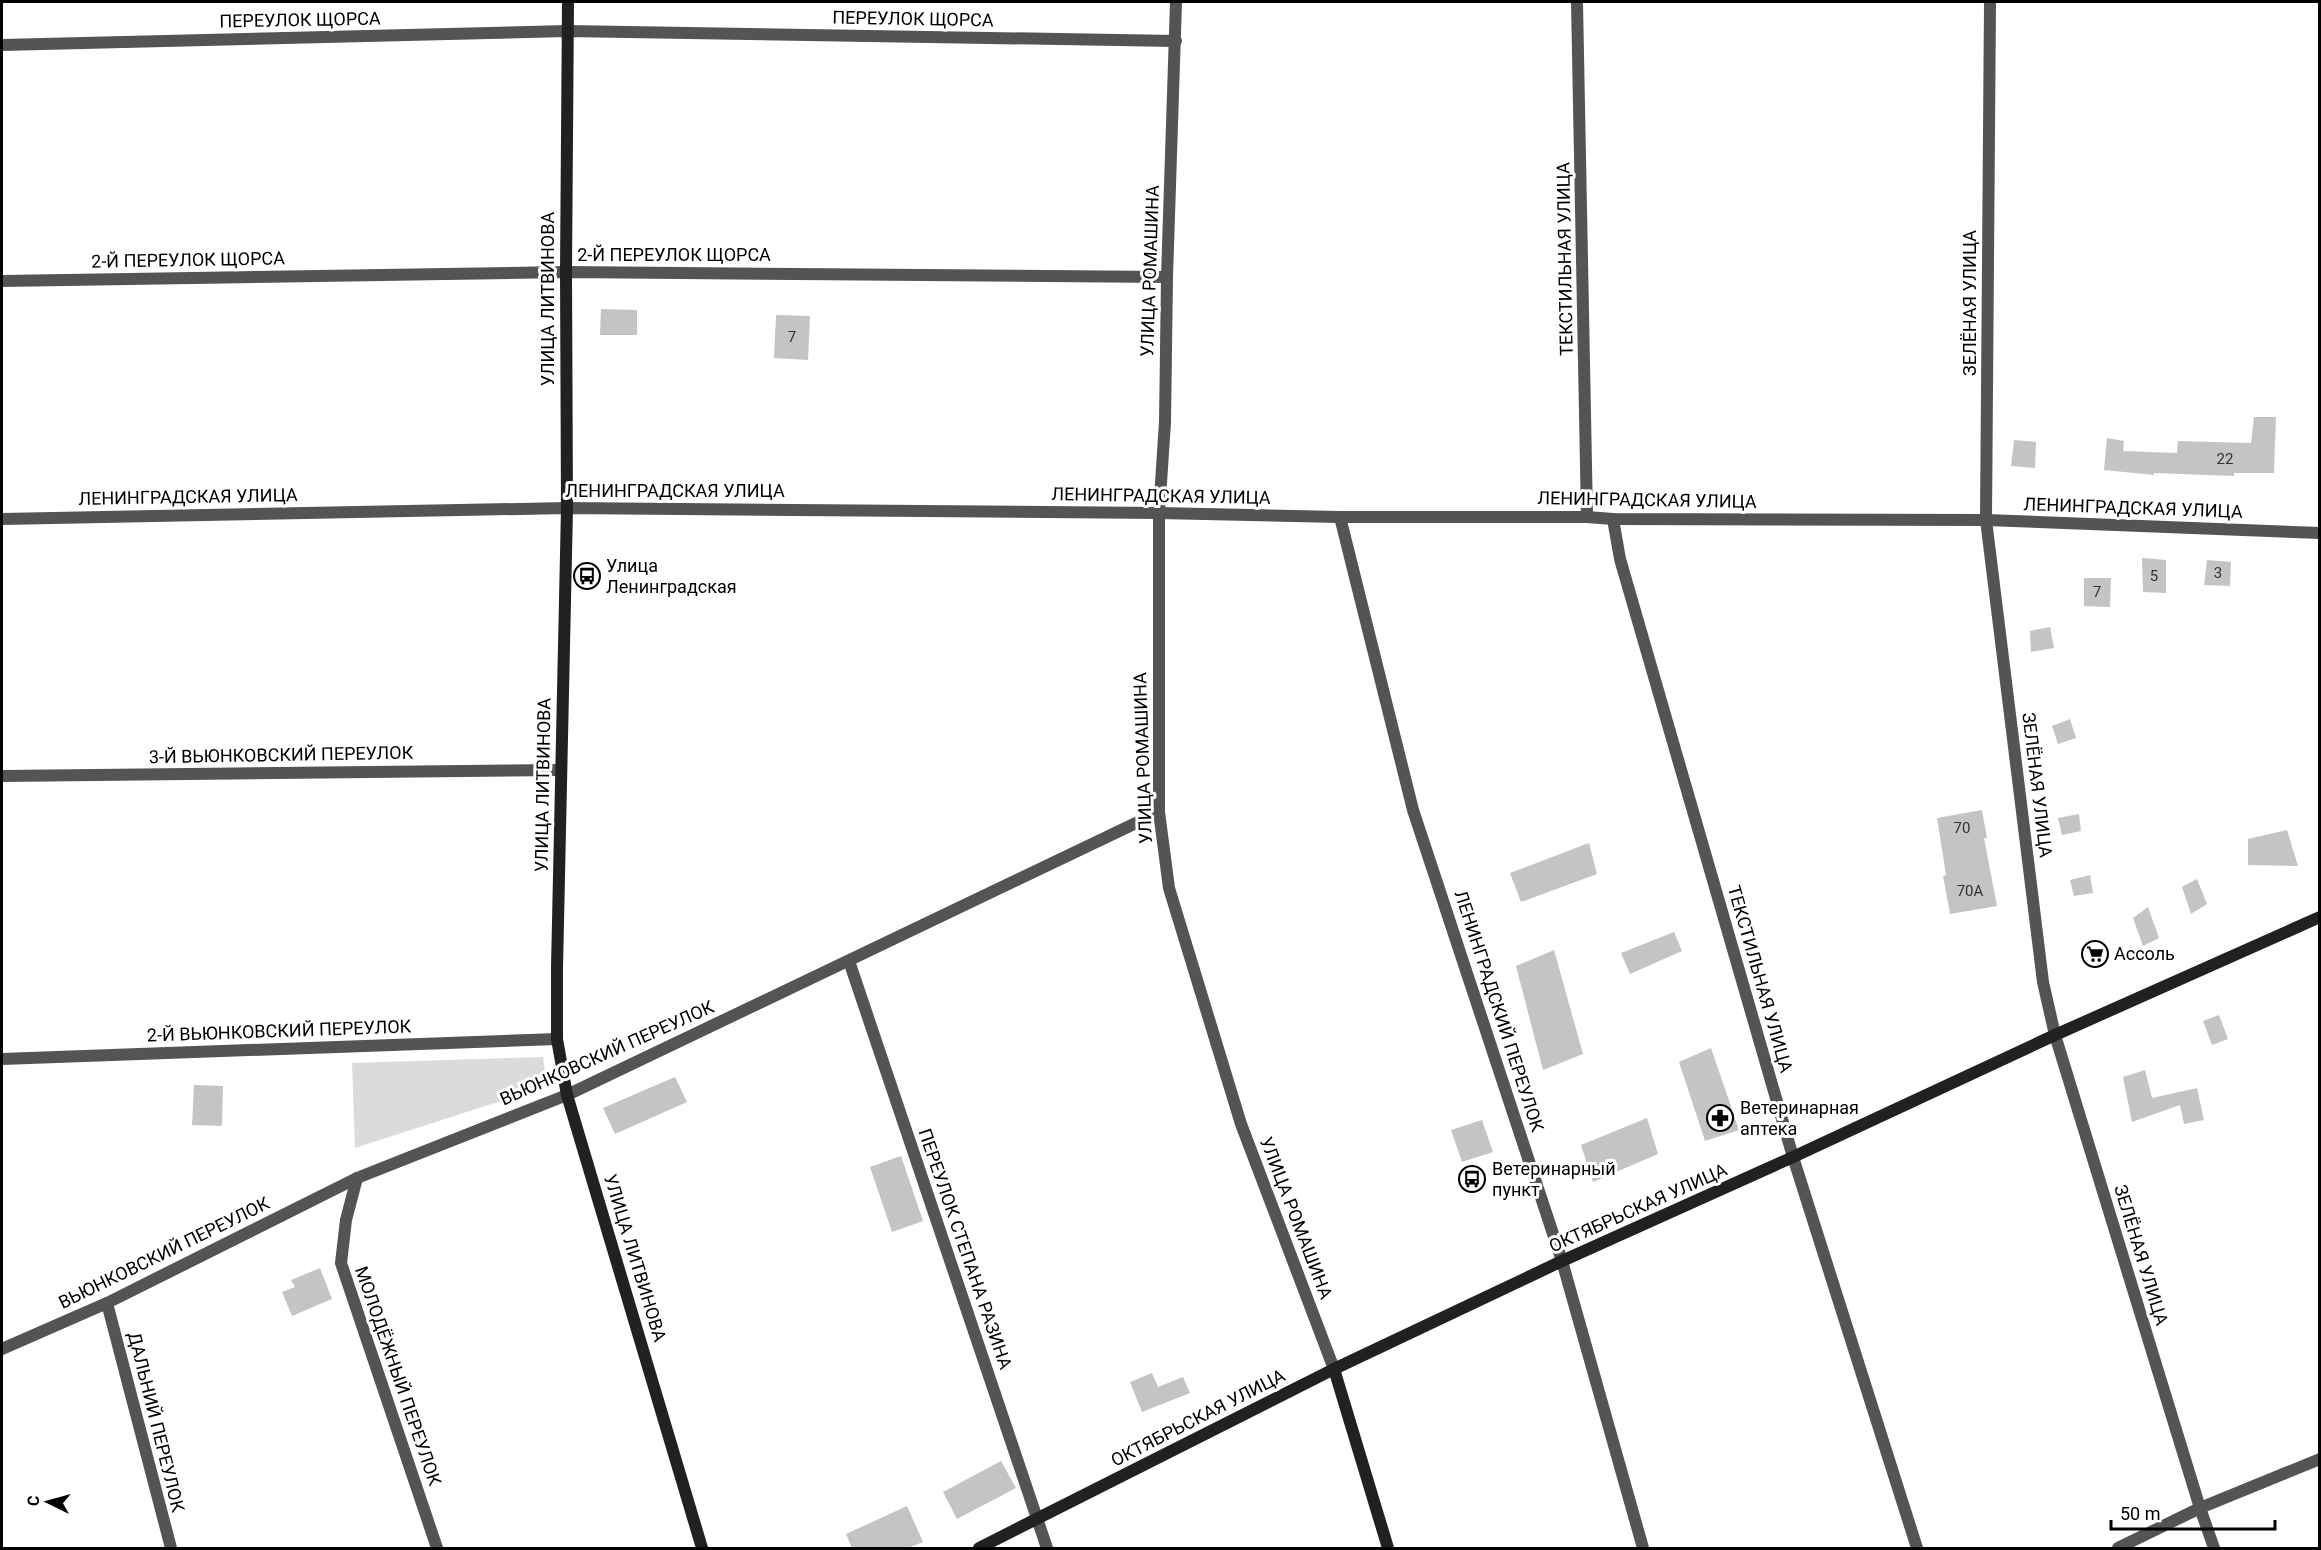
<svg xmlns="http://www.w3.org/2000/svg" width="2321" height="1550" font-family="Roboto,sans-serif">
	<style>
		.green { fill: #dbdbdb }
		.building { fill: #c4c4c4 }
		.lines { fill: none; stroke-linecap: round; stroke-linejoin: round }
		.minor { stroke: #545454; stroke-width: 12 }
		.tertiary { stroke: #545454; stroke-width: 12 }
		.secondary { stroke: #212121; stroke-width: 12 }
		.labels { text-anchor: middle; stroke-width: 6; stroke-linejoin: round; paint-order: stroke }
		.number-label { font-size: 15px; fill: #313131 }
		.street-label { font-size: 18px; fill: #000; stroke: #fff }
		.poi-label { font-size: 18px; fill: #000; stroke: #fff; text-anchor: start }
	</style>
	<rect width="100%" height="100%" fill="#fff"/>
	<polygon class="green" points="543,1057 547,1086 355,1148 352,1063"/>
	<g class="building">
		<polygon points="601,309 637,310 637,335 600,335"/>
		<polygon points="776,315 810,316 808,360 774,358"/>
		<polygon points="2254,417 2276,417 2274,473 2234,473 2234,476 2154,473 2154,475 2104,470 2107,438 2124,441 2123,451 2177,453 2178,441 2251,443"/>
		<polygon points="2014,440 2036,442 2035,468 2011,466"/>
		<polygon points="2142,558 2166,560 2166,593 2143,592"/>
		<polygon points="2207,560 2231,562 2230,586 2204,585"/>
		<polygon points="2084,578 2111,578 2110,607 2084,606"/>
		<polygon points="2050,627 2054,648 2031,652 2030,631"/>
		<polygon points="2070,719 2076,738 2058,744 2052,726"/>
		<polygon points="1982,810 1987,838 1984,838 1997,906 1950,914 1943,876 1946,875 1937,818"/>
		<polygon points="2079,814 2081,831 2062,835 2058,818"/>
		<polygon points="2287,830 2298,866 2248,865 2248,839"/>
		<polygon points="1589,843 1597,874 1521,902 1510,873"/>
		<polygon points="2090,875 2093,893 2074,896 2070,880"/>
		<polygon points="2197,879 2207,904 2191,914 2182,887"/>
		<polygon points="2148,907 2159,938 2143,946 2133,918"/>
		<polygon points="1674,932 1682,951 1630,974 1621,953"/>
		<polygon points="1554,950 1583,1054 1543,1070 1516,966"/>
		<polygon points="2219,1015 2228,1039 2212,1045 2203,1021"/>
		<polygon points="1711,1048 1739,1130 1705,1141 1679,1062"/>
		<polygon points="2145,1070 2152,1098 2197,1088 2204,1120 2184,1124 2180,1105 2132,1122 2123,1077"/>
		<polygon points="675,1077 687,1102 615,1134 603,1108"/>
		<polygon points="194,1085 223,1086 222,1126 192,1125"/>
		<polygon points="1647,1118 1658,1154 1593,1182 1581,1145"/>
		<polygon points="1482,1120 1493,1152 1462,1162 1451,1130"/>
		<polygon points="901,1156 923,1221 892,1232 870,1167"/>
		<polygon points="320,1268 332,1299 292,1316 282,1292 295,1287 291,1280"/>
		<polygon points="1152,1373 1158,1387 1183,1377 1190,1393 1142,1412 1130,1382"/>
		<polygon points="1001,1461 1016,1488 957,1519 943,1492"/>
		<polygon points="907,1506 923,1542 908,1548 852,1548 846,1534"/>
	</g>
	<g class="lines">
		<g class="minor">
			<polyline points="1176,2 1167,277 1165,422 1159,513 1159,812 1169,888 1241,1124 1334,1369"/>
			<polyline points="1577,2 1587,517"/>
			<polyline points="1990,2 1986,520 2043,982 2055,1035"/>
			<polyline points="2,45 567,31 1176,41"/>
			<polyline points="2,281 566,272 1167,277"/>
			<polyline points="1340,517 1413,810 1562,1261 1643,1548"/>
			<polyline points="1613,519 1620,559 1793,1157 1917,1548"/>
			<polyline points="2,776 561,770"/>
			<polyline points="849,961 1047,1548"/>
			<polyline points="2,1059 557,1039"/>
			<polyline points="357,1178 346,1220 341,1263 437,1548"/>
			<polyline points="107,1303 171,1548"/>
			<polyline points="2,1349 107,1303 357,1178 567,1095 1159,812"/>
			<polyline points="2118,1548 2200,1508 2320,1459"/>
		</g>
		<g class="tertiary">
			<polyline points="2,519 567,508 1159,513 1340,517 1587,517 1613,519 1986,520 2320,533"/>
			<polyline points="2055,1035 2200,1508 2214,1548"/>
		</g>
		<g class="secondary">
			<polyline points="568,2 566,272 567,508 557,968 557,1039 567,1095 702,1548"/>
			<polyline points="1334,1369 1388,1548"/>
			<polyline points="979,1548 1334,1369 1562,1261 1793,1157 2055,1035 2320,917"/>
		</g>
	</g>
	<defs>
		<symbol id="bus-ring" viewBox="-11 -11 22 22"><circle r="9.5" fill="#fff" stroke="#000" stroke-width="1.5"/><path d="M-5-6H5V4H4V6H2V4H-2V6H-4V4H-5ZM-3.5-4V0h7V-4ZM-3.5 1.2v1.5H-2V1.2ZM2 1.2v1.5H3.5V1.2Z" fill="#000"/></symbol>
		<symbol id="supermarket-ring" viewBox="-11 -11 22 22"><circle r="9.5" fill="#fff" stroke="#000" stroke-width="1.5"/><path d="M-6-5.5h2.5l.6 2H6L4.5 2H-2.5L-4.4-4H-6ZM-1.5 3.2a1.3 1.3 0 1 0 .1 0ZM3 3.2a1.3 1.3 0 1 0 .1 0Z" fill="#000"/></symbol>
		<symbol id="pharmacy-ring" viewBox="-11 -11 22 22"><circle r="9.5" fill="#fff" stroke="#000" stroke-width="1.5"/><path d="M-2-6h4v4h4v4h-4v4h-4v-4h-4v-4h4Z" fill="#000"/></symbol>
	</defs>
	<g fill-rule="evenodd">
		<use href="#bus-ring" x="572" y="561" width="30" height="30"/>
		<use href="#supermarket-ring" x="2080" y="939" width="30" height="30"/>
		<use href="#pharmacy-ring" x="1705" y="1103" width="30" height="30"/>
		<use href="#bus-ring" x="1457" y="1164" width="30" height="30"/>
	</g>
	<g class="labels">
		<g class="number-label">
			<text x="792" y="342">7</text>
			<text x="2225" y="464">22</text>
			<text x="2218" y="578">3</text>
			<text x="2154" y="581">5</text>
			<text x="2097" y="597">7</text>
			<text x="1962" y="833">70</text>
			<text x="1970" y="896">70А</text>
		</g>
		<g class="street-label">
			<text transform="translate(913 19) rotate(1)" y="6">ПЕРЕУЛОК ЩОРСА</text>
			<text transform="translate(300 20) rotate(-1)" y="6">ПЕРЕУЛОК ЩОРСА</text>
			<text x="674" y="261">2-Й ПЕРЕУЛОК ЩОРСА</text>
			<text transform="translate(1565 259) rotate(-91)" y="6">ТЕКСТИЛЬНАЯ УЛИЦА</text>
			<text transform="translate(188 260) rotate(-1)" y="6">2-Й ПЕРЕУЛОК ЩОРСА</text>
			<text transform="translate(1150 271) rotate(-88)" y="6">УЛИЦА РОМАШИНА</text>
			<text transform="translate(548 299) rotate(-90)" y="6">УЛИЦА ЛИТВИНОВА</text>
			<text transform="translate(1970 303) rotate(-90)" y="6">ЗЕЛЁНАЯ УЛИЦА</text>
			<text x="675" y="497">ЛЕНИНГРАДСКАЯ УЛИЦА</text>
			<text transform="translate(1161 496) rotate(1)" y="6">ЛЕНИНГРАДСКАЯ УЛИЦА</text>
			<text transform="translate(188 497) rotate(-1)" y="6">ЛЕНИНГРАДСКАЯ УЛИЦА</text>
			<text transform="translate(1647 500) rotate(1)" y="6">ЛЕНИНГРАДСКАЯ УЛИЦА</text>
			<text transform="translate(2133 508) rotate(2)" y="6">ЛЕНИНГРАДСКАЯ УЛИЦА</text>
			<text transform="translate(281 755) rotate(-1)" y="6">3-Й ВЬЮНКОВСКИЙ ПЕРЕУЛОК</text>
			<text transform="translate(1143 758) rotate(-92)" y="6">УЛИЦА РОМАШИНА</text>
			<text transform="translate(543 785) rotate(-89)" y="6">УЛИЦА ЛИТВИНОВА</text>
			<text transform="translate(2037 785) rotate(83)" y="6">ЗЕЛЁНАЯ УЛИЦА</text>
			<text transform="translate(1760 979) rotate(74)" y="6">ТЕКСТИЛЬНАЯ УЛИЦА</text>
			<text transform="translate(1499 1011) rotate(72)" y="6">ЛЕНИНГРАДСКИЙ ПЕРЕУЛОК</text>
			<text transform="translate(279 1031) rotate(-2)" y="6">2-Й ВЬЮНКОВСКИЙ ПЕРЕУЛОК</text>
			<text transform="translate(607 1053) rotate(-24)" y="6">ВЬЮНКОВСКИЙ ПЕРЕУЛОК</text>
			<text transform="translate(1638 1208) rotate(-24)" y="6">ОКТЯБРЬСКАЯ УЛИЦА</text>
			<text transform="translate(1296 1218) rotate(69)" y="6">УЛИЦА РОМАШИНА</text>
			<text transform="translate(965 1249) rotate(71)" y="6">ПЕРЕУЛОК СТЕПАНА РАЗИНА</text>
			<text transform="translate(164 1253) rotate(-26)" y="6">ВЬЮНКОВСКИЙ ПЕРЕУЛОК</text>
			<text transform="translate(2141 1255) rotate(73)" y="6">ЗЕЛЁНАЯ УЛИЦА</text>
			<text transform="translate(635 1258) rotate(73)" y="6">УЛИЦА ЛИТВИНОВА</text>
			<text transform="translate(398 1376) rotate(71)" y="6">МОЛОДЁЖНЫЙ ПЕРЕУЛОК</text>
			<text transform="translate(1198 1418) rotate(-27)" y="6">ОКТЯБРЬСКАЯ УЛИЦА</text>
			<text transform="translate(156 1422) rotate(76)" y="6">ДАЛЬНИЙ ПЕРЕУЛОК</text>
		</g>
		<g class="poi-label">
			<text x="606" y="572">Улица<tspan x="606" dy="21">Ленинградская</tspan></text>
			<text x="2114" y="960">Ассоль</text>
			<text x="1740" y="1114">Ветеринарная<tspan x="1740" dy="21">аптека</tspan></text>
			<text x="1492" y="1175">Ветеринарный<tspan x="1492" dy="21">пункт</tspan></text>
		</g>
	</g>
	<rect width="2321" height="1550" fill="none" stroke="#000000" stroke-width="6"/>
	<g transform="translate(48 1502) rotate(275)" stroke="#ffffff" stroke-width="4.5" paint-order="stroke">
	<path d="M0-4.5L10 22L0 15L-10 22Z" fill="#000000"/>
	<text y="-9" font-size="16" font-weight="bold" text-anchor="middle" fill="#000000">С</text>
	</g>
	<path d="M2111 1520v9h164v-9" fill="none" stroke="#000000" stroke-width="3"/>
	<text x="2120" y="1520" font-size="18" fill="#000000" stroke="#ffffff" stroke-width="4.5" paint-order="stroke">50 m</text>
</svg>
